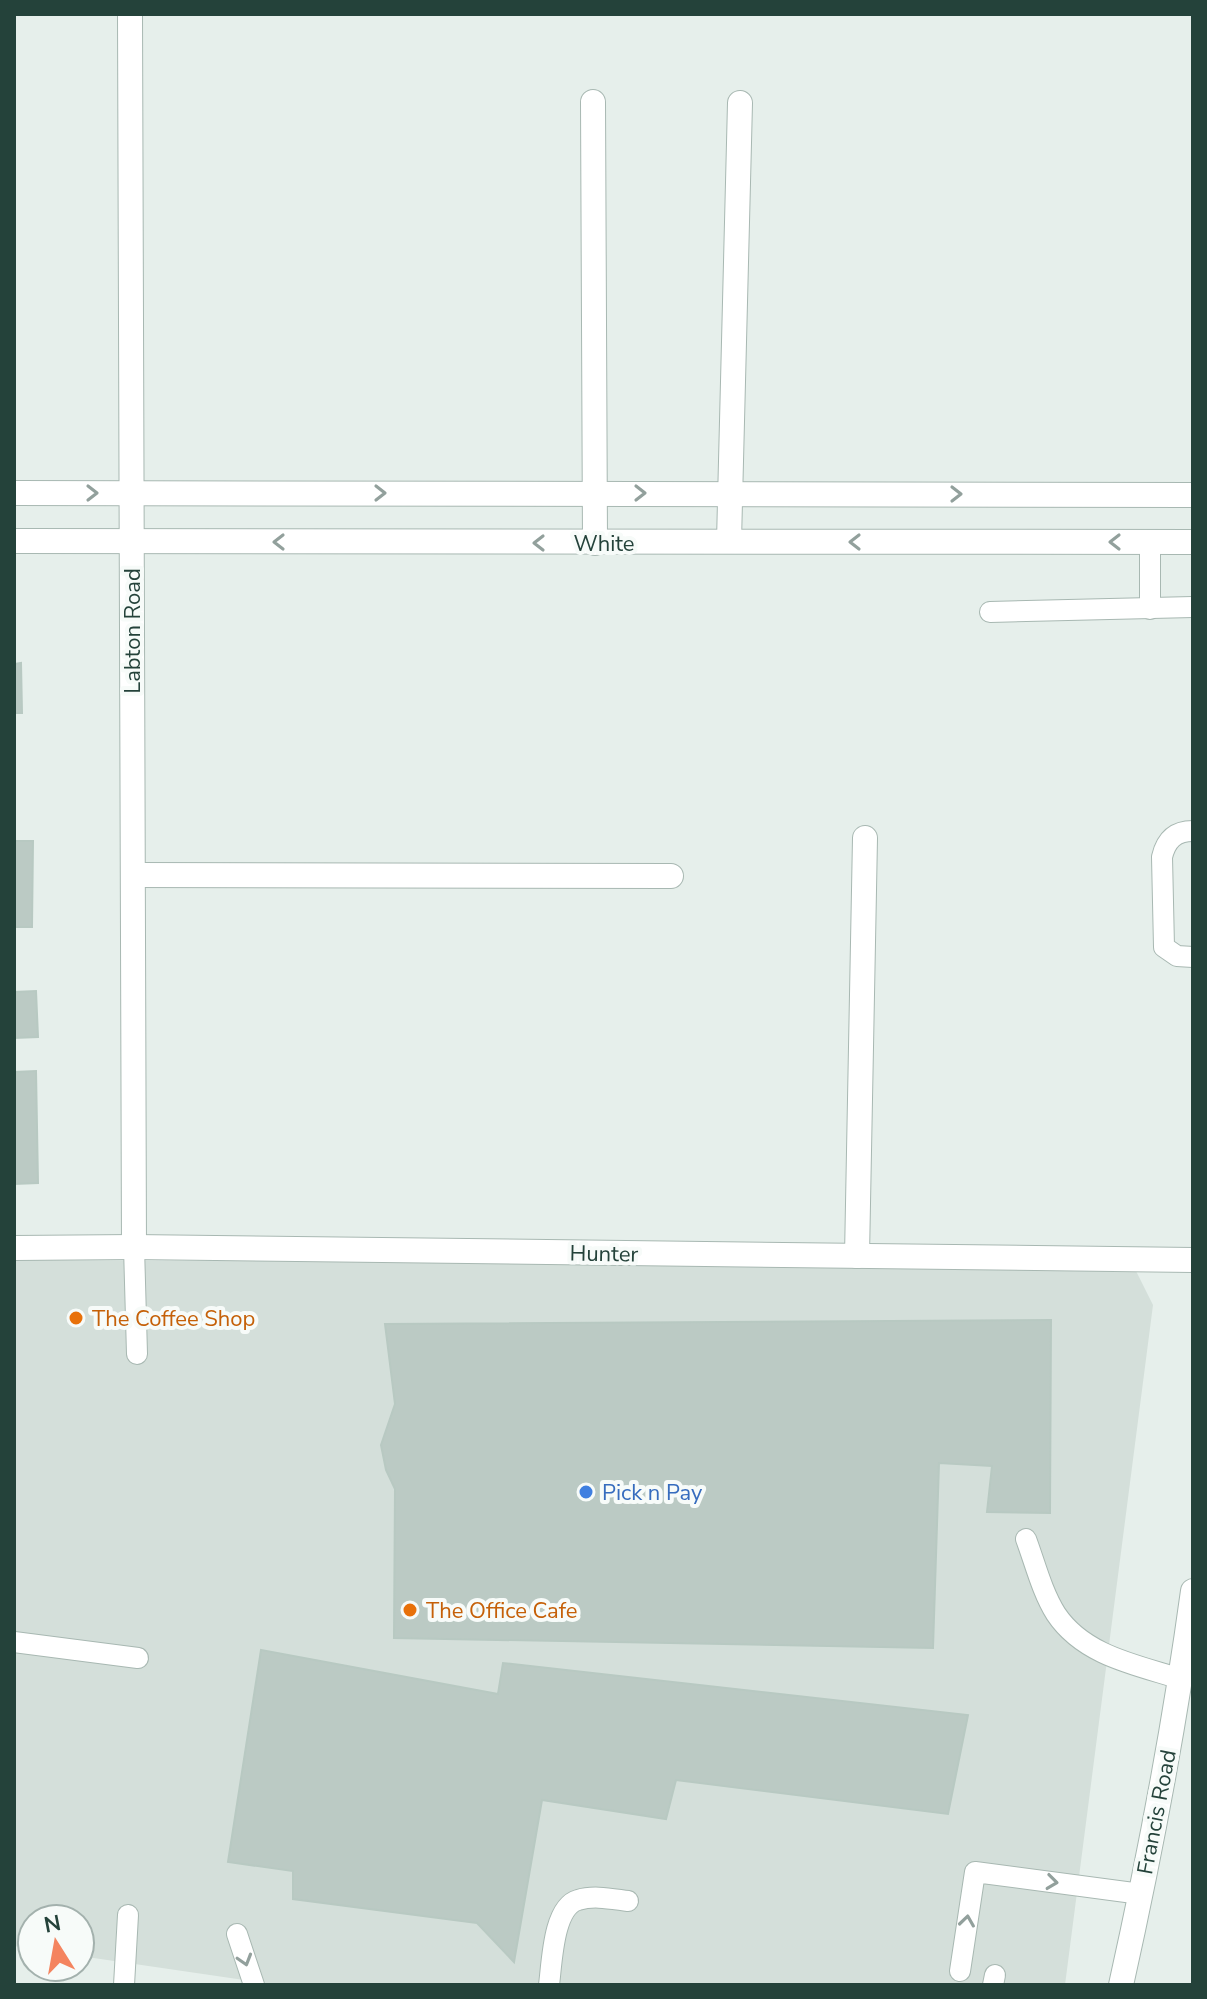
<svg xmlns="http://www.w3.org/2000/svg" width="1207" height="1999" font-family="'Nunito Sans',sans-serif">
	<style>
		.built { fill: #d4dfda }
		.building { fill: #bbcac4; stroke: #b8c9c2; stroke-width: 2 }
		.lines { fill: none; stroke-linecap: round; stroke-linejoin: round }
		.service-casing { stroke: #a8b8b2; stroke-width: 22 }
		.minor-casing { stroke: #a8b8b2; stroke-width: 26 }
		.tertiary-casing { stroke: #a8b8b2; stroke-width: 26 }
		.service { stroke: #fff; stroke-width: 20 }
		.minor { stroke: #fff; stroke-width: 24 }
		.tertiary { stroke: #fff; stroke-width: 24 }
		.oneway { stroke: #92a09c }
		.food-dot { fill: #e8710a; stroke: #f7fbf9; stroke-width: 3 }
		.shop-dot { fill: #3f7fe0; stroke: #f7fbf9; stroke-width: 3 }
		.labels { text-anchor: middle; stroke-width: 8; stroke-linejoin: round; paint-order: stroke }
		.street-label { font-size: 22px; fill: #24423a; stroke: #f7fbf9 }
		.food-label { font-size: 22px; fill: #c56008; stroke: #f7fbf9; text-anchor: start }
		.shop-label { font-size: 22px; fill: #366cbe; stroke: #f7fbf9; text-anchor: start }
	</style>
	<rect width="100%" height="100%" fill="#e6efeb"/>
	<polygon class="built" points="14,1260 1133,1265 1153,1305 1065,1985 279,1985 80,1956 80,1919 32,1919 32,1949 14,1946"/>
	<g class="building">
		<polygon points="21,663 22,713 14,713 14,664"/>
		<polygon points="14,841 33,841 32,927 14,927"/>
		<polygon points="36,991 38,1037 14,1038 14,992"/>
		<polygon points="36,1071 38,1183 14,1184 14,1072"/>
		<polygon points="1051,1320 1050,1513 987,1512 992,1466 939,1463 933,1648 394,1638 395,1489 386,1470 381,1445 395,1404 385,1324"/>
		<polygon points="261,1650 498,1694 503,1663 968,1715 948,1814 676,1780 666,1819 542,1800 514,1962 477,1923 293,1899 293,1871 228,1862"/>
	</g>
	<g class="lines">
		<defs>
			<g id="service">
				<polyline points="1150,542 1150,609"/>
				<polyline points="990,612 1193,607"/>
				<path d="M1193 831C1175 831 1166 840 1162 857L1164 947 1177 956 1193 957"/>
				<polyline points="134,1247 137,1354"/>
				<path d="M1026 1539C1035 1563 1042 1592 1056 1614 1084 1656 1137 1665 1181 1679"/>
				<polyline points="14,1642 138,1658"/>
				<polyline points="237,1934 254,1985"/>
				<polyline points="960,1971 975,1872 1141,1894"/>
				<polyline points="124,1985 128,1915"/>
				<path d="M549 1985C552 1963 553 1907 578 1900 594 1895 612 1899 628 1901"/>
				<polyline points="993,1985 995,1975"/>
			</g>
			<g id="minor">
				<polyline points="130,14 134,1247"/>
				<polyline points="593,102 595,543"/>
				<polyline points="14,493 1193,495"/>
				<polyline points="14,541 1193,542"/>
				<polyline points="729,541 740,103"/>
				<polyline points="133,875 671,876"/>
				<polyline points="14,1248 134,1247 1193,1260"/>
				<polyline points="857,1256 865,838"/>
			</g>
			<path id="tertiary" d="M1121 1985C1150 1855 1175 1723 1193 1591"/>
		</defs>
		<use href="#service" class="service-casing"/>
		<use href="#minor" class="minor-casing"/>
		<use href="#tertiary" class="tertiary-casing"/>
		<use href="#service" class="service"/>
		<use href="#minor" class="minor"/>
		<use href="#tertiary" class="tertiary"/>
	</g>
	<defs><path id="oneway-chevron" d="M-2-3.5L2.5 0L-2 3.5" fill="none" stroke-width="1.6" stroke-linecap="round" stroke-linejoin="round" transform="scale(2)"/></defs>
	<g class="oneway">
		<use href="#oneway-chevron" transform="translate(92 493)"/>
		<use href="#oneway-chevron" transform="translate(380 493)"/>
		<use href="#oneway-chevron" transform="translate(640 493)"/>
		<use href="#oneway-chevron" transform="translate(956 494)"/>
		<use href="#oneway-chevron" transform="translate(279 542) rotate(-180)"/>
		<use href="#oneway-chevron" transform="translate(855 542) rotate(-180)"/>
		<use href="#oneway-chevron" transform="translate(1115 542) rotate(-180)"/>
		<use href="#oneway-chevron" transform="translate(539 543) rotate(-180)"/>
		<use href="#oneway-chevron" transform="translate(1052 1882) rotate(7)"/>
		<use href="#oneway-chevron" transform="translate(967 1921) rotate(-82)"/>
		<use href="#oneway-chevron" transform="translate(245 1960) rotate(73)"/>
	</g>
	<g class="food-dot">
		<circle cx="76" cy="1318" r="8"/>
		<circle cx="410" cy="1610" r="8"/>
	</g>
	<circle class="shop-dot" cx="586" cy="1492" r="8"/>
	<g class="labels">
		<g class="street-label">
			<text x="604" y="551">White</text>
			<text transform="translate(132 631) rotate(-90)" y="8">Labton Road</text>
			<text transform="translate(604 1253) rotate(1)" y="8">Hunter</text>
			<text transform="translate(1156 1812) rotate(-79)" y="8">Francis Road</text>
		</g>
		<g class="food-label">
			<text x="92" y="1326">The Coffee Shop</text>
			<text x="426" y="1618">The Office Cafe</text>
		</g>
		<g class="shop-label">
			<text x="602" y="1500">Pick n Pay</text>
		</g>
	</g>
	<rect width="1207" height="1999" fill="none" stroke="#24423a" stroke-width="32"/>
	<g transform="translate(56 1943) rotate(349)"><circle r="38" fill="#f7fbf9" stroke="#a3b1ad" stroke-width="2"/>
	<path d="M0-6L14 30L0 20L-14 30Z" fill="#f4845f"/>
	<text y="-12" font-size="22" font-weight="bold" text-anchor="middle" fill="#24423a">N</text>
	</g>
</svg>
